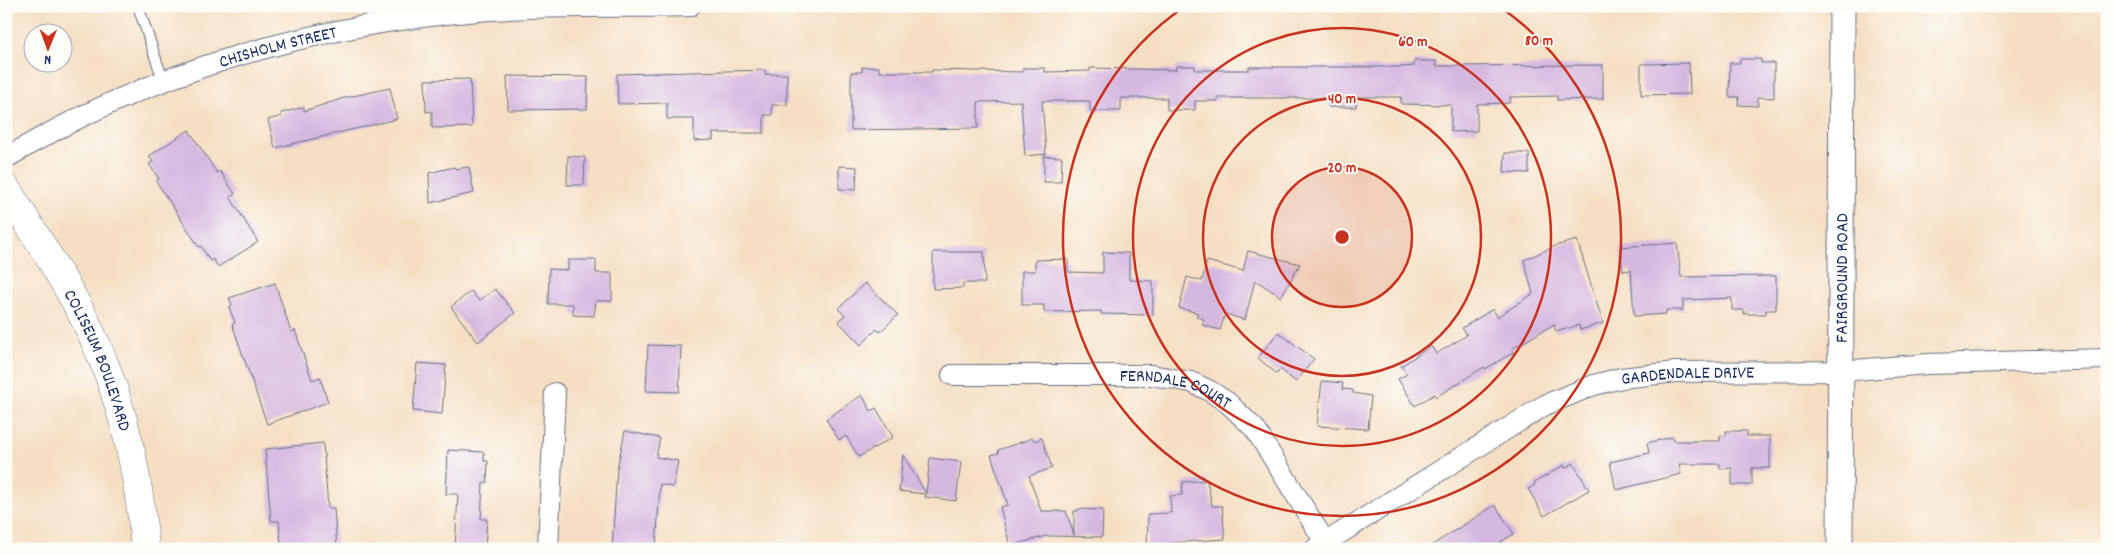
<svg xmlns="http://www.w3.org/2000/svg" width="2113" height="555" font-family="Dekko,sans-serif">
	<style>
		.building { fill: #d5b8e0 }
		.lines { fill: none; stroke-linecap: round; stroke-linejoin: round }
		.service-casing { stroke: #676d81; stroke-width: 12 }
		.minor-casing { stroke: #676d81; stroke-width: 22 }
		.tertiary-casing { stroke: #676d81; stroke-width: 27 }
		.secondary-casing { stroke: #676d81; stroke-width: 29 }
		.service { stroke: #fff; stroke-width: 10 }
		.minor { stroke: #fff; stroke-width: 20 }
		.tertiary { stroke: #fff; stroke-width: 25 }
		.secondary { stroke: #fff; stroke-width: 28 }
		.ring { fill: none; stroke: #c8321e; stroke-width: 2.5 }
		.labels { text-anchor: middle; stroke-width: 4; stroke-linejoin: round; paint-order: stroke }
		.street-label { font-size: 18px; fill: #1b2f5e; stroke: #fdfcf7 }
		.centre { fill: #c8321e; stroke: #fdfcf7; stroke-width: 2.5 }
		.ring-label { font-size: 15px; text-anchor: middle; font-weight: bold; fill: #c8321e; stroke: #fdfcf7; stroke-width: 4; stroke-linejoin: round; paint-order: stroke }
	</style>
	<rect width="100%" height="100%" fill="#fdfcf7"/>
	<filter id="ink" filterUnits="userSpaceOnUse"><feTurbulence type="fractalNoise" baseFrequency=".02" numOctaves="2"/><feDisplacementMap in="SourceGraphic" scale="10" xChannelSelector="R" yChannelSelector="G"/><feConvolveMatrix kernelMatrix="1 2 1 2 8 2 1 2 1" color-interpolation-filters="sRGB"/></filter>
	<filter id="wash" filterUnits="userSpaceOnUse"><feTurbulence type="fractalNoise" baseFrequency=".0096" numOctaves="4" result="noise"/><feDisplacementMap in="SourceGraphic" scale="20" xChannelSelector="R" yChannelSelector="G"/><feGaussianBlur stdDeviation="1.12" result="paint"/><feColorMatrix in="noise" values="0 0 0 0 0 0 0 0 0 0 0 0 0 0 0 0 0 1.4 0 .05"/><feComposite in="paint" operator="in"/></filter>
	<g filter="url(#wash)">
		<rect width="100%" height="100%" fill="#f5dfc3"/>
		<g id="blocks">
			<g class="building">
				<polygon points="1740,59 1761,59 1761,63 1774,63 1774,98 1758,97 1758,106 1738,105 1739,97 1729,97 1730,63 1740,63"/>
				<polygon points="1414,61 1436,61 1436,66 1603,65 1603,99 1557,100 1557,96 1510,97 1510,103 1477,104 1477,131 1451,132 1451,105 1401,104 1401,97 1356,97 1356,107 1329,107 1329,98 1218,98 1218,101 1195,101 1195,110 1167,110 1167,98 1121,98 1121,111 1090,111 1090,101 1042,101 1046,154 1025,156 1021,101 978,102 978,128 851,130 851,72 862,72 862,67 879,67 879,72 932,72 932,70 1023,72 1023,68 1045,68 1045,72 1090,71 1090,68 1176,70 1176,66 1195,66 1195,70 1249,70 1249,67 1401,67 1414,66"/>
				<polygon points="1689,63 1690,94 1641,95 1641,64"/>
				<polygon points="765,70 765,74 787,74 787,105 772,105 772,115 764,115 764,133 713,133 713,140 694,141 694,119 667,119 667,103 618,104 617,74"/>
				<polygon points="507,76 588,77 587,109 508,110"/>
				<polygon points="470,79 472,127 432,128 432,111 426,112 425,80"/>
				<polygon points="390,88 397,119 275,148 268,120 282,116 281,113 304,107 304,111 344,98"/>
				<polygon points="189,130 217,173 220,171 235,194 230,197 258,242 218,267 213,259 210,261 201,246 199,247 156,181 159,179 149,164 153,162 149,156"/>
				<polygon points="1505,153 1529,153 1529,173 1504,172"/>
				<polygon points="568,156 585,157 584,185 567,185"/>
				<polygon points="1044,156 1062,157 1061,182 1044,182"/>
				<polygon points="839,166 857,167 856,190 839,189"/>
				<polygon points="454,167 455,169 469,167 474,193 430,203 429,173"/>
				<polygon points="1577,240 1603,323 1580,330 1579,325 1556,332 1554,324 1512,349 1514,352 1485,369 1484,367 1436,397 1435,394 1415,406 1398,379 1407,374 1401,366 1431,346 1436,354 1467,335 1462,328 1493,309 1497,317 1533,294 1524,260 1555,246"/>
				<polygon points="1677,243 1681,277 1776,276 1776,310 1766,310 1766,314 1744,314 1744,310 1732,310 1732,298 1683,300 1683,310 1666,310 1666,314 1634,316 1631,270 1623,271 1620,247"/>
				<polygon points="1248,251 1300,264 1281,297 1255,280 1245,320 1225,314 1220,330 1202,325 1204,319 1196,317 1198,313 1179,308 1187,277 1202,281 1207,261 1243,271"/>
				<polygon points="933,252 984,252 985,283 963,283 963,288 933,289"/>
				<polygon points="1103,252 1129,253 1129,280 1153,281 1153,315 1101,314 1101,311 1044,312 1044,305 1022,305 1022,271 1035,271 1035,260 1068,259 1068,272 1103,273"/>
				<polygon points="568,260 596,260 596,273 612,273 612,301 596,301 594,316 573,315 573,304 548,304 549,269 568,270"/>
				<polygon points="275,283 291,332 295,330 312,380 320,377 328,402 267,424 232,324 235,323 229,307 232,305 229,298"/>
				<polygon points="865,283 898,315 880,332 877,329 861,345 838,321 845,315 838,309"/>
				<polygon points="495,289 515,313 478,342 451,307 471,291 479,301"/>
				<polygon points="1278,332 1314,359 1296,382 1280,369 1277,374 1258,358"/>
				<polygon points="648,345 681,346 679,392 646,391"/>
				<polygon points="417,363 446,365 442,414 413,411"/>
				<polygon points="1322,381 1343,383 1342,389 1353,390 1353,393 1371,396 1368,429 1317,426"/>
				<polygon points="862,395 871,411 876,408 893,437 859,457 846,436 839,440 826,419"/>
				<polygon points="625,431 660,438 656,457 678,461 673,487 660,484 656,549 612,549 617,469"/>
				<polygon points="1726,431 1747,431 1747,436 1770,436 1770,468 1752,468 1752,485 1732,485 1732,468 1720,469 1720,464 1679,464 1681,474 1616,490 1610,462 1649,453 1647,443 1673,437 1674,441 1720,441 1720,436 1726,436"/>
				<polygon points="1033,438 1034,441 1042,438 1052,468 1029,476 1041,511 1066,511 1074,535 1074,511 1078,511 1078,509 1103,510 1102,537 1046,536 1010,546 1000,507 1008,505 991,455 999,453 998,450"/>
				<polygon points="323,443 328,508 334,508 337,549 286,549 285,544 281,544 279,521 271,521 265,449"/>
				<polygon points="448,450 484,452 484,461 488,461 487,483 483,483 481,519 487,519 485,549 455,549 458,494 446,494"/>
				<polygon points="903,455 926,493 930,458 961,462 956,501 925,497 926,494 899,491"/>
				<polygon points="1573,463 1589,490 1544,516 1528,489 1535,485 1534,483 1564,465 1565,468"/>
				<polygon points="1207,480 1212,506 1222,506 1225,539 1170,543 1170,549 1147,549 1148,514 1171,513 1170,496 1182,495 1183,482"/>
				<polygon points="1495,505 1514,534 1500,542 1504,549 1426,549"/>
			</g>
		</g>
	</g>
	<g filter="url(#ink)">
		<use href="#blocks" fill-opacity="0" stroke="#676d81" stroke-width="1"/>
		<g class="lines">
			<defs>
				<polyline id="service" points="138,6 163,80"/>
				<g id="minor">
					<path id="s1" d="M6 158C149 71 312 25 478 11 548 5 620 8 690 6"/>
					<path id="s2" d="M952 375H1151L1191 382 1210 391 1227 402 1255 429 1325 542"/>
					<polyline points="548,549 555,393"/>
					<path id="s3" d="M1315 549 1545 405 1594 385 1621 378 1676 372 1841 371 1928 364 2107 359"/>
				</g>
				<g id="tertiary">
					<path id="s4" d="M1840 549 1842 6"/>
				</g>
				<g id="secondary">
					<path id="s5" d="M6 188C33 232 63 276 86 322 121 393 139 470 145 549"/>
				</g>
			</defs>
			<use href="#service" class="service-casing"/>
			<use href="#minor" class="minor-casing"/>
			<use href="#tertiary" class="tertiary-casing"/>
			<use href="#secondary" class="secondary-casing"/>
			<use href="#service" class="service"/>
			<use href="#minor" class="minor"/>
			<use href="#tertiary" class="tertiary"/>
			<use href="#secondary" class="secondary"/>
		</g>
	</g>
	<circle cx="1342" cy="237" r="70" fill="#c8321e" fill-opacity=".12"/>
	<g class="ring">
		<circle cx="1342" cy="237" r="70"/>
		<circle cx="1342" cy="237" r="139"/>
		<circle cx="1342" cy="237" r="209"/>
		<path d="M1500 7A279 279 0 1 1 1184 7"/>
	</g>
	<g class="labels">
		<g class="street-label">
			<text dy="6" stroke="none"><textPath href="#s1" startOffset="295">CHISHOLM STREET</textPath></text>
			<text dy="6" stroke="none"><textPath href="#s4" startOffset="271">FAIRGROUND ROAD</textPath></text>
			<text dy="6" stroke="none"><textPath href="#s5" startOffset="196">COLISEUM BOULEVARD</textPath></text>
			<text dy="6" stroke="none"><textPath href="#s3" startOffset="419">GARDENDALE DRIVE</textPath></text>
			<text dy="6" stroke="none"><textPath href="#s2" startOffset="226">FERNDALE COURT</textPath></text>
		</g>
	</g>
	<circle cx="1342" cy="237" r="8" class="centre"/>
	<g class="ring-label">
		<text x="1539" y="45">80 m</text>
		<text x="1413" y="46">60 m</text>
		<text x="1342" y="103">40 m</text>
		<text x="1342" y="172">20 m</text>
	</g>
	<rect width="2113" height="555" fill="none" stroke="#fdfcf7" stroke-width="25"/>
	<g transform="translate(48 48) rotate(181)"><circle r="24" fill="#fdfcf7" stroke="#a3aaba"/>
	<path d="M0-4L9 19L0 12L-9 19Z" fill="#c8321e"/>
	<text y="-8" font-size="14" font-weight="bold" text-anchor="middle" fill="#1b2f5e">N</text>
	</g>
</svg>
